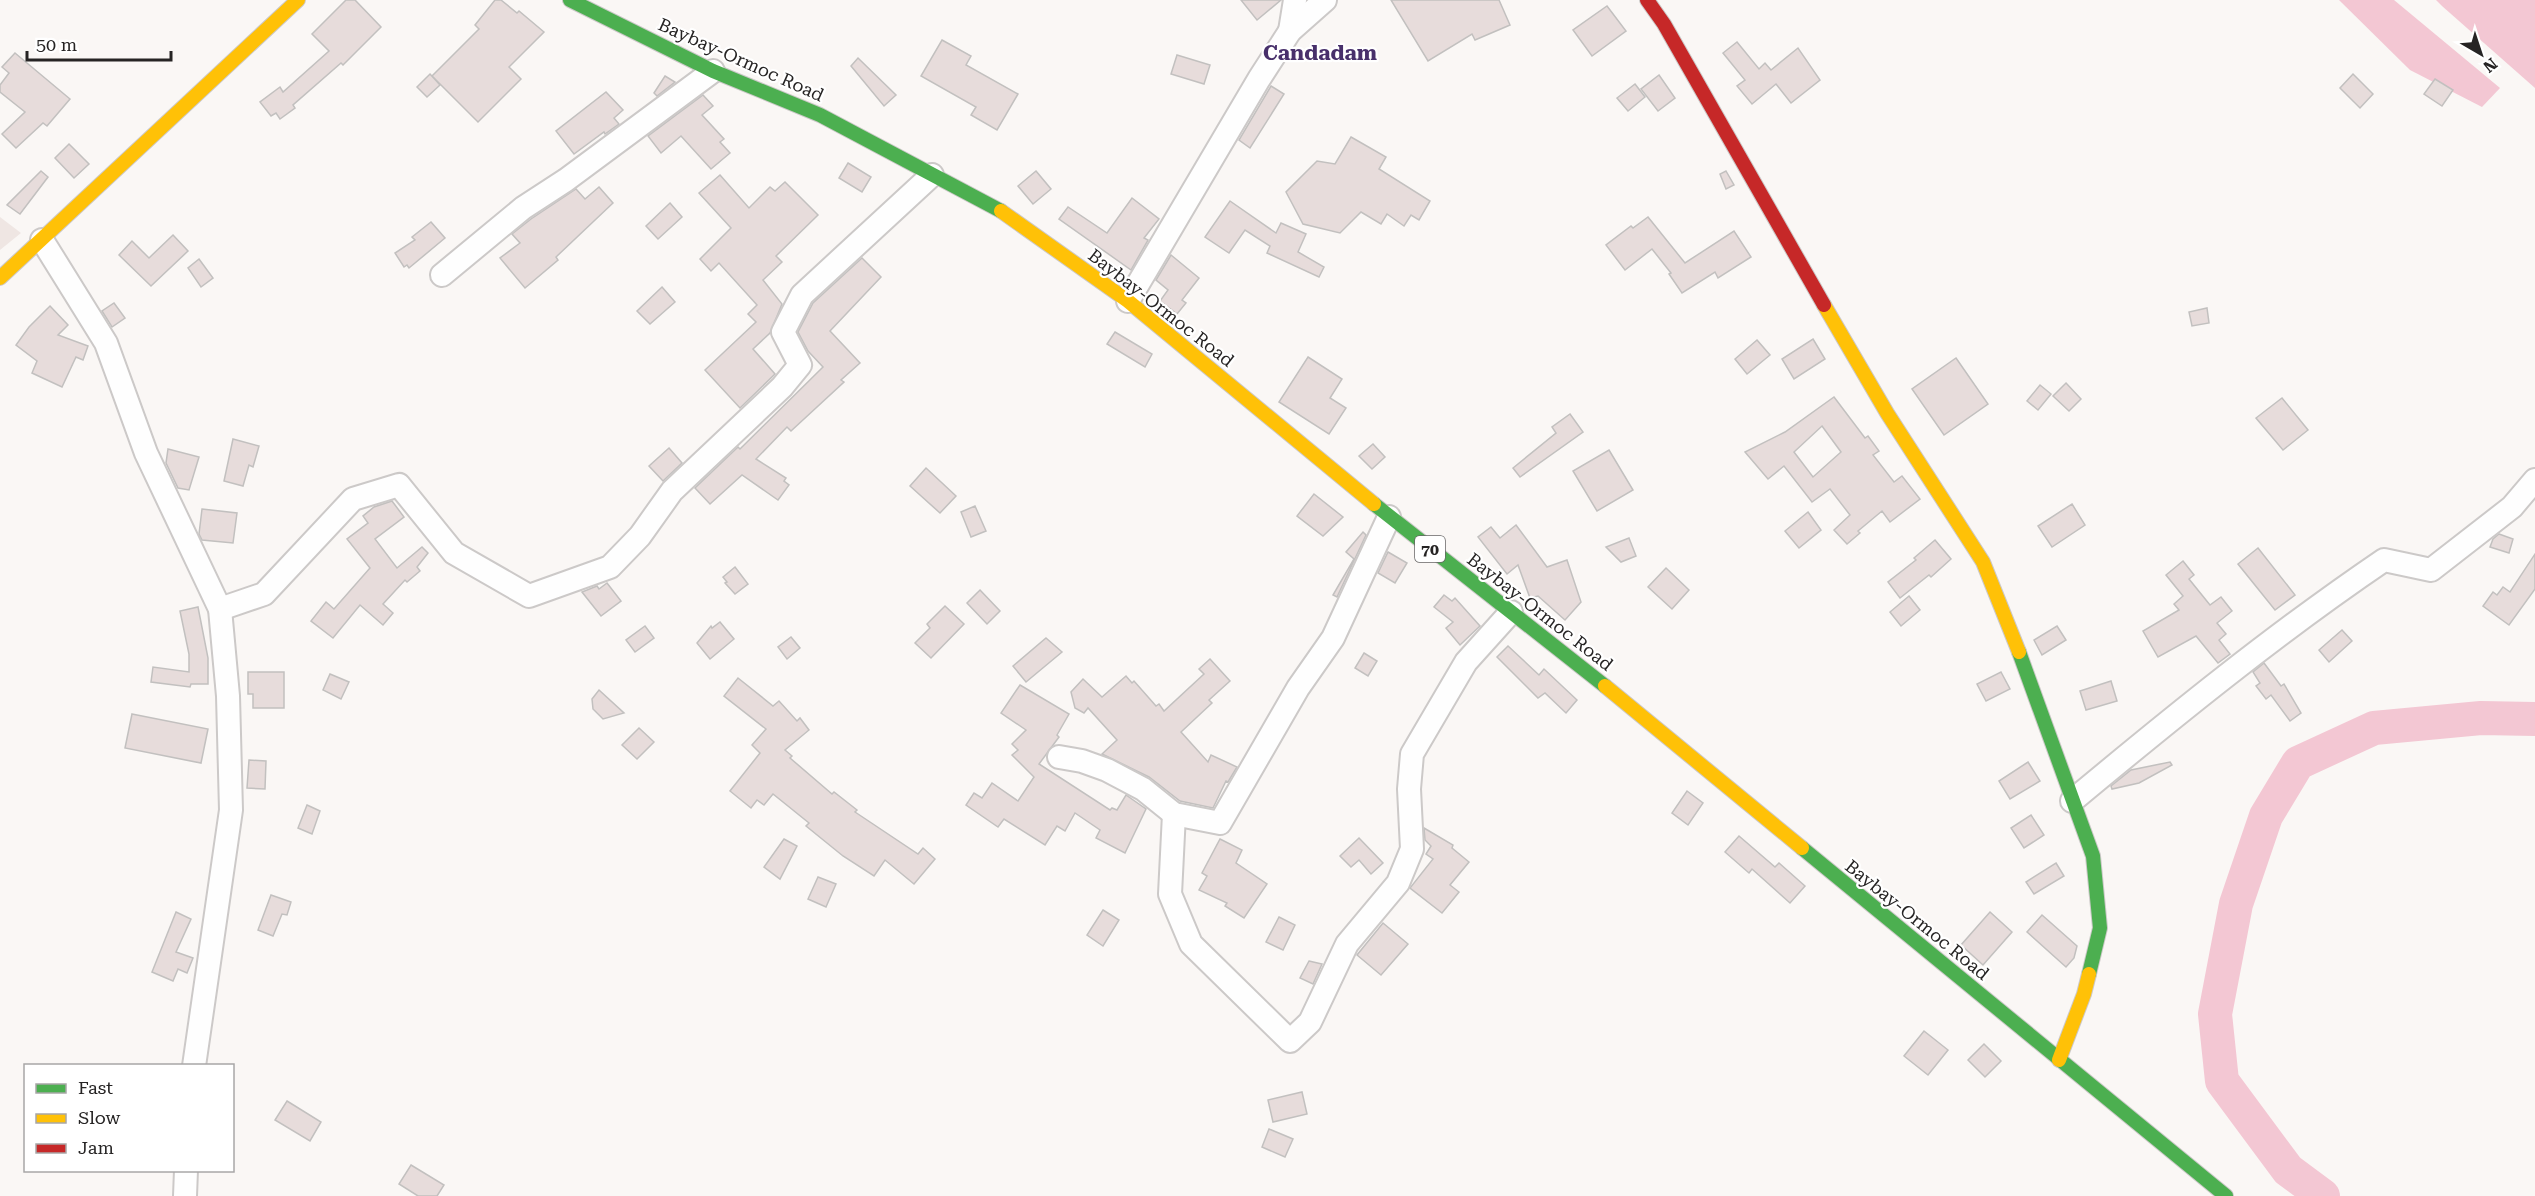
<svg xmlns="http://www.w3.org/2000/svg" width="2535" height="1196" font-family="'Roboto Serif',serif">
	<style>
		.built { fill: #efe6e3 }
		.water { fill: #f3c7d3 }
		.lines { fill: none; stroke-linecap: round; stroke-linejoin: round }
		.river { stroke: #f3c7d3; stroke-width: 34 }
		.building { fill: #e7dcdb; stroke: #c2c0bf; stroke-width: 1.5; fill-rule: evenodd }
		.street-casing { stroke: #ccc9c8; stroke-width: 26 }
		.fast-casing { stroke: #ccc9c8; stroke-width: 16 }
		.slow-casing { stroke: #ccc9c8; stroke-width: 16 }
		.jam-casing { stroke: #ccc9c8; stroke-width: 16 }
		.street { stroke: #fefefe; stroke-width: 22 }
		.fast { stroke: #4caf50; stroke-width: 14 }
		.slow { stroke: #ffc107; stroke-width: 14 }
		.jam { stroke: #c62828; stroke-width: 14 }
		.labels { text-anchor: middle; stroke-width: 4.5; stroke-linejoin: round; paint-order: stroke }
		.shield { fill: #fff; stroke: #676666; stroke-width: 1.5 }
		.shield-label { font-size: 16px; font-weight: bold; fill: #262424 }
		.street-label { font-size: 18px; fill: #262424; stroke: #fff }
		.quarter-label { font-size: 21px; font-weight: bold; fill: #48306b; stroke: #fff }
	</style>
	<rect width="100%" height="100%" fill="#faf7f5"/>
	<polygon class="built" points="0,217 21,233 0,250"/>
	<g class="water">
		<polygon points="2339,0 2394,0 2500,88 2482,107 2410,70"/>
		<polygon points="2436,0 2535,0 2535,88 2442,6"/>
	</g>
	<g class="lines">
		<polyline class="river" points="2323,1196 2288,1170 2222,1081 2215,1014 2236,904 2266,816 2298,763 2374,728 2481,718 2535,719"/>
	</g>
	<g class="building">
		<polygon points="346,0 355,0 381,27 343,65 341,63 293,105 295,108 280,119 276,113 271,116 260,102 280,87 283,92 329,51 312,34"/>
		<polygon points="495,0 501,0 517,13 519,11 544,32 509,67 521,79 478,122 432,76 479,29 475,25"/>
		<polygon points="1241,0 1281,0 1257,20"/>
		<polygon points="1391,0 1499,0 1510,25 1475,40 1472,34 1428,61"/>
		<polygon points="1607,6 1626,31 1592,56 1573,30"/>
		<polygon points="942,40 971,56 966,65 1018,94 997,130 971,115 976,107 921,76"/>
		<polygon points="1737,42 1759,69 1765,63 1771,70 1798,48 1820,80 1791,103 1776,84 1752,104 1737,86 1745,80 1723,53"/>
		<polygon points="15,53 70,99 47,126 43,123 16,148 2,134 25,112 0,92 0,85 9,73 2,67"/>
		<polygon points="1177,55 1210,65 1204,84 1171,74"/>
		<polygon points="858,58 896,95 884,106 851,66"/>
		<polygon points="430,74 440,85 427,97 417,87"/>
		<polygon points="2353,74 2373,94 2360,108 2340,88"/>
		<polygon points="1659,75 1675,98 1658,111 1641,89"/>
		<polygon points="665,76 675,82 657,96 654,93"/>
		<polygon points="2435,79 2453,90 2442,106 2424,94"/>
		<polygon points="1635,84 1645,97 1628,111 1617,98"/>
		<polygon points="1271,86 1284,94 1250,148 1239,140"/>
		<polygon points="606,92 623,110 614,118 619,124 605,134 604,132 574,154 556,131"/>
		<polygon points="703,95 713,106 702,115 724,139 720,142 730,153 711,169 681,136 661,153 648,136"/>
		<polygon points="1351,137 1386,157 1379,169 1430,201 1419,220 1411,215 1404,226 1387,214 1381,224 1361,212 1340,233 1303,224 1286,192 1317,161 1335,164"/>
		<polygon points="69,144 89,164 74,178 55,158"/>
		<polygon points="848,163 871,177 862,192 839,178"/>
		<polygon points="41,171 48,177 20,214 7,205"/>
		<polygon points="1036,171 1051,189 1033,204 1018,186"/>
		<polygon points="1726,171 1734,185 1726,189 1720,174"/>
		<polygon points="720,175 749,208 770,187 775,191 785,182 818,215 776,256 782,262 763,280 782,304 770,333 753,349 775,374 740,408 705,370 756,322 748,314 757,305 719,263 711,271 700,259 731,228 699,193"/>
		<polygon points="599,187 613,203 556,257 558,260 525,288 500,258 520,243 512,234 531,219 576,189 585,199"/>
		<polygon points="1132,198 1159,219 1144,238 1148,240 1131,270 1059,219 1068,207 1107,233"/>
		<polygon points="1230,201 1276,233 1281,223 1306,234 1298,252 1324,267 1319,277 1267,253 1270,246 1245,230 1229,253 1205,237"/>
		<polygon points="670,203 682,217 658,239 646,226"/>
		<polygon points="1648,217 1685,263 1734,231 1751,257 1718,278 1715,272 1682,293 1669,274 1671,273 1652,249 1625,270 1606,245 1631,226 1633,228"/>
		<polygon points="431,222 445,238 409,268 407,265 404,267 395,253 415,240 412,237"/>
		<polygon points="173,235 188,251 151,286 119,255 132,241 149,258"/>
		<polygon points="1171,255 1199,278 1182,300 1186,303 1177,314 1160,301 1168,290 1156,280"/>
		<polygon points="862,258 881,277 830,331 860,363 841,380 844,382 791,431 787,427 756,459 786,478 784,481 789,485 778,500 742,475 710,504 695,488 738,447 740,449 823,367 808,351 798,332 813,303"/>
		<polygon points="199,259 213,278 201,287 188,268"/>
		<polygon points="662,287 675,302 650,324 637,311"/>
		<polygon points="114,303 125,318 112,327 102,311"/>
		<polygon points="50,306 68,325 58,335 88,346 83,360 76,357 62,387 32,373 37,361 16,345 29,327"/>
		<polygon points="2207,308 2209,323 2192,326 2189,312"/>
		<polygon points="1115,332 1152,354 1145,367 1107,344"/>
		<polygon points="1813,339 1825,359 1794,379 1782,359"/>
		<polygon points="1757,340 1770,355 1747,374 1735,359"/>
		<polygon points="1308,357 1342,379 1330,398 1346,408 1329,434 1279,402"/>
		<polygon points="1956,358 1988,404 1944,435 1912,389"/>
		<polygon points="2066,383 2081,399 2069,411 2053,396"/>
		<polygon points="2040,385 2051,394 2038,410 2027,401"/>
		<path d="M1834 397 1865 438 1868 436 1879 451 1873 455 1894 482 1902 476 1920 499 1890 522 1882 511 1858 531 1860 533 1847 544 1834 530 1850 515 1830 489 1812 502 1784 466 1768 479 1745 452 1785 432ZM1822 426 1841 452 1813 477 1794 452Z"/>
		<polygon points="2282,398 2308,430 2283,450 2256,418"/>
		<polygon points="1570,414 1583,432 1520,477 1513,468 1556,433 1552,427"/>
		<polygon points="233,439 259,446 253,467 249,465 243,486 224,481"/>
		<polygon points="1373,444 1385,457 1372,469 1359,456"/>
		<polygon points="669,448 682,463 663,481 649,466"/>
		<polygon points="168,449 199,457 189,490 178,488 166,463"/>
		<polygon points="1609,450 1633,490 1597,511 1573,471"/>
		<polygon points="926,468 956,496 940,513 910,486"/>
		<polygon points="1314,494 1343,517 1323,536 1297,516"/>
		<polygon points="392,501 404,517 375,539 397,568 422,547 428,553 417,567 420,571 407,582 405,580 383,604 393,613 383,625 360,605 333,638 311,621 326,602 334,609 370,568 347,539 368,523 363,516 374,507"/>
		<polygon points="2072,504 2085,525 2052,547 2038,526"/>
		<polygon points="975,506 986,531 971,537 961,512"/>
		<polygon points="202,509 237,513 233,543 202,540 199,534"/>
		<polygon points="1808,512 1821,530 1799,548 1785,531"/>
		<polygon points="1516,525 1547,567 1567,560 1581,602 1565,620 1538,596 1530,598 1518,565 1507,574 1478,537 1491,527 1500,538"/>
		<polygon points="1363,532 1366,535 1337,597 1333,595 1354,559 1346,552"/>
		<polygon points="2499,534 2513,539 2509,553 2490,547 2493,539"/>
		<polygon points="1629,538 1636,556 1621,562 1606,547"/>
		<polygon points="1935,540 1951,559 1931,577 1929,575 1900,598 1888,582 1916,560 1914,558"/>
		<polygon points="2258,548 2295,595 2275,610 2238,564"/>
		<polygon points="1388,552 1407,563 1395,583 1378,573"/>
		<polygon points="2535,554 2535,589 2509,625 2483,606 2493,592 2497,595 2503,587 2510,592"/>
		<polygon points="2183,561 2194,575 2189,579 2210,605 2221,597 2232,611 2217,623 2226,634 2219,640 2230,654 2218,663 2196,636 2158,657 2143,631 2179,610 2174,604 2183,596 2166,575"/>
		<polygon points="735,567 748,584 735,594 725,583 727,582 723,577"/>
		<polygon points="1666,568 1689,590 1672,609 1648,587"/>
		<polygon points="607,583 621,601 601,616 582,592 597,586 599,589"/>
		<polygon points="980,590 1000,611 987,624 967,603"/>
		<polygon points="1444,595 1452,601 1455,598 1480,626 1460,645 1446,628 1453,622 1434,607"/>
		<polygon points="1909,596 1920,610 1901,626 1890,612"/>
		<polygon points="945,606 964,624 931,658 915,643 930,628 927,624"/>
		<polygon points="198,607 208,658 208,684 191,684 190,687 151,682 153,667 189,672 189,654 180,611"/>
		<polygon points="720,622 734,639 710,659 697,643 711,626 712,628"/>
		<polygon points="645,626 654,638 635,652 626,640"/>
		<polygon points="2057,626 2066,640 2042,655 2034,640"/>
		<polygon points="2342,630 2352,641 2329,662 2319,650"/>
		<polygon points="791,637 800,648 787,659 778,647"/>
		<polygon points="1046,638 1062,652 1026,682 1013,666"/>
		<polygon points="1508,646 1539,675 1544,669 1577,700 1566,713 1545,693 1538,698 1497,657"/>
		<polygon points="1364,653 1377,661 1368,676 1355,668"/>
		<polygon points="1210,659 1230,681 1209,700 1212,703 1181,732 1208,762 1211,755 1237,767 1228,782 1226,781 1213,808 1180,801 1149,777 1102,754 1117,740 1088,708 1084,713 1075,708 1071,692 1083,679 1102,697 1126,676 1132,683 1134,681 1156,706 1159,704 1164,711 1204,674 1199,669"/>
		<polygon points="2264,663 2281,686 2284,684 2301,713 2290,721 2271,695 2266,699 2256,686 2260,683 2253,672"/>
		<polygon points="248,672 284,672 284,708 253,708 253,694 248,694"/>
		<polygon points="2001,672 2010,689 1986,701 1977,684"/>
		<polygon points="330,674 349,682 341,699 323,690"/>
		<polygon points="738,678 773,706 779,701 797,721 800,718 809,730 785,750 792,756 790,758 832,794 834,792 857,810 855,812 918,854 923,848 935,859 914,884 885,860 874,876 843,856 806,826 809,823 773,794 764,805 757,800 751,808 730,791 760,753 752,745 766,729 724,696"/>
		<polygon points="2111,681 2117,701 2086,710 2080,691"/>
		<polygon points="1020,685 1069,714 1057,735 1059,737 1039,764 1110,810 1112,808 1117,810 1126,795 1146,809 1125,853 1096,838 1100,830 1075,813 1065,831 1057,826 1045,845 1004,819 998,827 966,805 974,793 982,798 992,783 1018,801 1034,777 1012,755 1018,750 1012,744 1026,730 1001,713"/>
		<polygon points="599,690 624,713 603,719 593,709 592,699"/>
		<polygon points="132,714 208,729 201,763 125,748"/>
		<polygon points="639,728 654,742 637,759 622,745"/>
		<polygon points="249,760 266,761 265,789 247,788"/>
		<polygon points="2028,762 2040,781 2010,799 1999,781"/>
		<polygon points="2170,762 2172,765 2139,783 2112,789 2111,786 2131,770"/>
		<polygon points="1687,791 1703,803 1688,825 1672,813"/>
		<polygon points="307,805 320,811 312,834 298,828"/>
		<polygon points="2031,815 2044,835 2024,848 2011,828"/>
		<polygon points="1424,828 1453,845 1452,848 1469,862 1450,885 1459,892 1442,913 1410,888 1433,859 1426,854 1431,846 1425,840"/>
		<polygon points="1739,836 1775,867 1779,863 1805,886 1790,903 1752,869 1749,873 1725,852"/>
		<polygon points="1359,838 1383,863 1371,874 1359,860 1351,867 1340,856"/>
		<polygon points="784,839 797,846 780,879 764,867"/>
		<polygon points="1220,839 1242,850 1236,863 1267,884 1244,918 1225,906 1227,903 1199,890 1207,876 1202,873"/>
		<polygon points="2056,863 2064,876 2034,894 2026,882"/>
		<polygon points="818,877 836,884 826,907 808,899"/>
		<polygon points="271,895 291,902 287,915 282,914 273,936 258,930"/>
		<polygon points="1103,910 1119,920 1103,946 1087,935"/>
		<polygon points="176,912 191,919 176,952 193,958 187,973 178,969 173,981 152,972"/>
		<polygon points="1990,912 2012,932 1983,965 1961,945"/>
		<polygon points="2042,915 2077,946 2074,958 2066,967 2027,932"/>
		<polygon points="1279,917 1295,925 1283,950 1266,942"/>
		<polygon points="1383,923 1408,944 1381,975 1357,955"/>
		<polygon points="1309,961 1322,964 1313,984 1300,978"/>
		<polygon points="1924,1031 1948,1050 1928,1075 1904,1056"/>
		<polygon points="1984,1044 2001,1061 1985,1077 1968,1060"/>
		<polygon points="1302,1092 1307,1114 1273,1122 1268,1100"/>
		<polygon points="287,1101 321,1122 310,1141 275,1120"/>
		<polygon points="1269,1129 1293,1139 1285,1157 1262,1147"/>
		<polygon points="411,1165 444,1185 437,1196 418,1196 399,1184"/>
	</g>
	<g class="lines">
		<defs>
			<g id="street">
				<polyline points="1290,31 1295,0"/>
				<polyline points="42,240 106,343 146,453 220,609 228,696 231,810 194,1066"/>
				<polyline points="442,275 523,208 566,180 713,71"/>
				<polyline points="1128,301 1259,79 1290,31 1325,0"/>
				<polyline points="220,609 264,594 353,499 399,485 454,553 529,596 610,567 640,536 672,491 782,387 800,365 783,332 802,295 932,175"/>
				<polyline points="1059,757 1082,761 1107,770 1143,789 1174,814 1220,823 1298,688 1333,638 1389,517"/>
				<path d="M2072 801C2173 717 2275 634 2384 560L2431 570 2512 507 2535 480"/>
				<polyline points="1174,814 1170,894 1191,944 1290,1041 1310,1022 1347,944 1398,883 1412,849 1409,789 1412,754 1466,662 1511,612"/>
				<polyline points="185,1196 186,1170"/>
			</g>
			<g id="fast">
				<polyline points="570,0 713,71 820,115 1001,211"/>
				<polyline points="1374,504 1605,686"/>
				<polyline points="2019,652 2093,856 2100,928 2089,974"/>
				<polyline points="1802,848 2226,1196"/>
			</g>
			<g id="slow">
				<polyline points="1001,211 1128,301 1374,504"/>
				<polyline points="0,278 298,0"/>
				<polyline points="1824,305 1887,413 1983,562 2019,652"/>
				<polyline points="1605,686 1802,848"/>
				<polyline points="2059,1060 2084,994 2089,974"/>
			</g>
			<polyline id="jam" points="1647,0 1664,24 1824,305"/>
		</defs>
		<use href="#street" class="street-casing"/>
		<use href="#fast" class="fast-casing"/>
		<use href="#slow" class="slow-casing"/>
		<use href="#jam" class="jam-casing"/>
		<use href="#street" class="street"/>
		<use href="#fast" class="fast"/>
		<use href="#slow" class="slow"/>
		<use href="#jam" class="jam"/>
	</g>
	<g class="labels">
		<rect class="shield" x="1415" y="536" width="30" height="26" rx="4.5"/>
		<g class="shield-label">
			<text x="1430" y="555">70</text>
		</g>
		<g class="street-label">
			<text transform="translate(741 60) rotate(24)" y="6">Baybay-Ormoc Road</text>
			<text transform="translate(1161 308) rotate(38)" y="6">Baybay-Ormoc Road</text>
			<text transform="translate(1540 612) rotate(38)" y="6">Baybay-Ormoc Road</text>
			<text transform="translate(1917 920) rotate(39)" y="6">Baybay-Ormoc Road</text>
		</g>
		<g class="quarter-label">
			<text x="1320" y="60">Candadam</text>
		</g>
	</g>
	<rect x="24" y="1064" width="210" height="108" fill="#ffffff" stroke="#a8a7a7" stroke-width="1.5"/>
	<rect x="36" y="1084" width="30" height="9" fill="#4caf50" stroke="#a8a7a7" stroke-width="1.5"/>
	<text x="78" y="1094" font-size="18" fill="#262424">Fast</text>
	<rect x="36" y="1114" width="30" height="9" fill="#ffc107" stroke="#a8a7a7" stroke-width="1.5"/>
	<text x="78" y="1124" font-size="18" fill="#262424">Slow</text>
	<rect x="36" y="1144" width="30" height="9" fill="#c62828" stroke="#a8a7a7" stroke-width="1.5"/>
	<text x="78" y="1154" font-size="18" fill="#262424">Jam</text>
	<g transform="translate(2481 54) rotate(141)" stroke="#ffffff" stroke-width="4.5" paint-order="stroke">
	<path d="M0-4.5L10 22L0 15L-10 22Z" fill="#262424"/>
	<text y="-9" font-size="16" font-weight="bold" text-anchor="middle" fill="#262424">N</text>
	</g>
	<path d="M27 51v9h144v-9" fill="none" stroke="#262424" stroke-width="3"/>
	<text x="36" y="51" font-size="18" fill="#262424" stroke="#ffffff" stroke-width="4.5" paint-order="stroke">50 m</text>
</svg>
